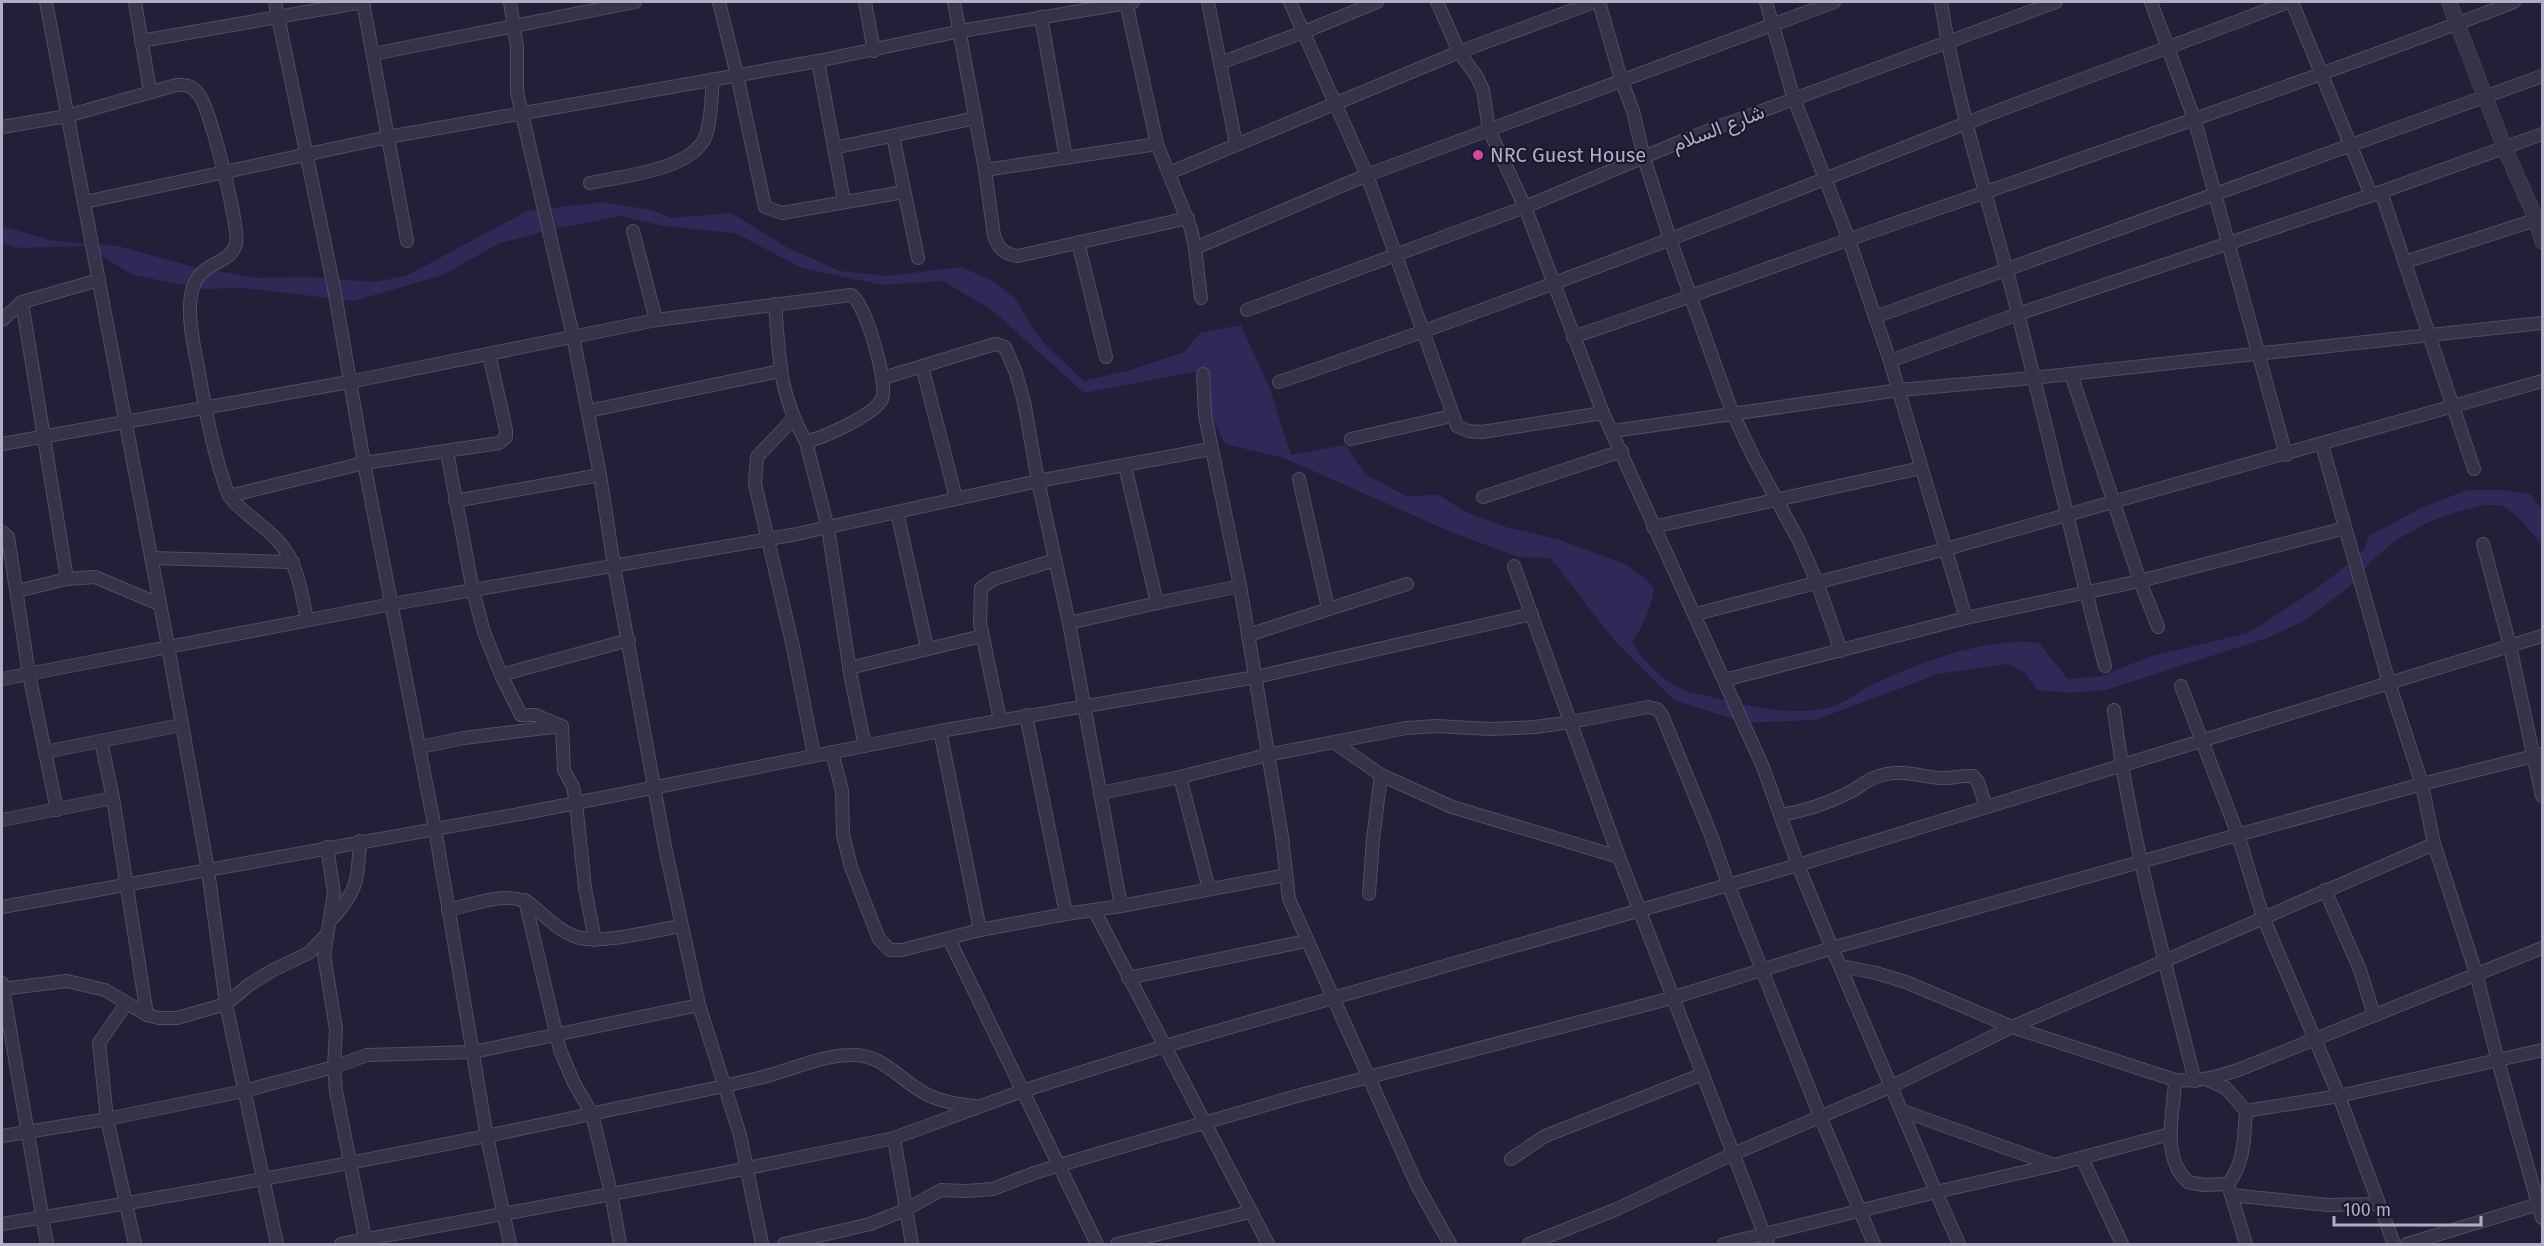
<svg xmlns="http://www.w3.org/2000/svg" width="2544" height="1246" font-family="'Fira Sans',Vazirmatn,sans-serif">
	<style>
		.water { fill: #2f2957 }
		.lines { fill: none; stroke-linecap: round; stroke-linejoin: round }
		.minor-casing { stroke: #514d64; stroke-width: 14 }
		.tertiary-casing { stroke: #514d64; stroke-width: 16 }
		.minor { stroke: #353249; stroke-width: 12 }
		.tertiary { stroke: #353249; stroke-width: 15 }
		.hotel-dot { fill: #d1479c; stroke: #1b182e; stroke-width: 2 }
		.labels { text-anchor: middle; stroke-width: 4.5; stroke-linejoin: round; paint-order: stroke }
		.street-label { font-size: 20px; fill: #b1adc6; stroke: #1b182e }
		.poi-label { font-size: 20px; fill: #b1adc6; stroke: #1b182e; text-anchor: start }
	</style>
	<rect width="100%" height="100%" fill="#221f39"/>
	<path class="water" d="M603 202 652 210 672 218 731 213 788 248 840 271 887 276 961 267 993 281 1015 298 1034 330 1046 345 1084 381 1130 370 1184 352 1200 333 1241 325 1270 389 1291 455 1345 445 1365 474 1406 496 1438 495 1468 513 1506 527 1560 540 1625 564 1645 578 1654 588C1651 610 1643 625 1632 643 1645 662 1661 679 1682 689 1689 693 1700 694 1708 696 1744 706 1798 718 1834 706 1848 701 1860 690 1874 684 1918 663 1990 636 2039 643L2068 679 2101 676 2152 656 2248 633 2313 591 2354 560 2365 548 2369 536 2421 508 2467 490H2502L2530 494 2542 509V545L2515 514 2501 505H2484L2456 512 2429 522 2396 540 2369 563 2359 578 2345 590 2302 622 2267 638 2106 690 2070 693 2037 690 2024 672 2008 664 1938 674 1815 720 1746 723 1674 700 1615 641 1550 558 1519 557 1451 532 1284 458 1225 444 1208 410 1204 370 1084 393 992 310 943 281 883 285 802 268 735 233 663 226 621 216 559 228 500 243 443 275 354 301 243 288 202 289 133 275 85 246 17 248 2 242V226L54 241 118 246 194 267 256 278 307 277 375 282 406 276 527 211Z"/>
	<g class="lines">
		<defs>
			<g id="minor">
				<polyline points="46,2 168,646 208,870 226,1004 277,1244"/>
				<polyline points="135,2 150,91"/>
				<polyline points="275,2 334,288 364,463 435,829 487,1137 510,1244"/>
				<polyline points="510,2 517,47 517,92 573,336 600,475 614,566 665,847 699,1005 740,1135 762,1244"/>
				<polyline points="719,2 737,75 765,207 782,213 904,192"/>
				<polyline points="865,2 874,51"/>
				<path d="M954 2 985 170 994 236C999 249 1004 254 1018 256L1188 218"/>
				<polyline points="1126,2 1157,144 1191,229 1195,248 1201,298"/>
				<polyline points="1208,2 1236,144"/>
				<polyline points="1290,2 1367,175 1457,426 1468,431 1482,432 1603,413"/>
				<polyline points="1437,2 1459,52 1477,77 1483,90 1489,130 1525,207 1603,413 1763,767 1798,865 1832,948 1936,1192 2054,1165 2170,1134"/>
				<polyline points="1599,2 1621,79 1633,111 1644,158 1670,239 1732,412 1754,458 1799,541 1817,582 1841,651"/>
				<polyline points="1766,2 1794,99 1849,240 1890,361 1966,618"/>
				<path d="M1941 2C1957 108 1992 210 2018 314 2048 431 2074 549 2105 666"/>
				<polyline points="2151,2 2195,121 2286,455"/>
				<polyline points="2292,2 2371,195"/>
				<polyline points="1041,17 1066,158"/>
				<polyline points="141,41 363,2 407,241"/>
				<polyline points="373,54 635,2"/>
				<polyline points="818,61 844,201"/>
				<polyline points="1220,63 1304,32 1377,2"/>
				<path d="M2 127 67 116 176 85C186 84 193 86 199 95 210 107 240 228 236 244 229 269 192 257 190 305 189 327 195 351 199 373 206 414 214 457 229 496 243 514 263 524 278 541 298 563 301 591 307 620"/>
				<polyline points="893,136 918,258"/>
				<polyline points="834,148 976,118"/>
				<polyline points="985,170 1157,144"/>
				<polyline points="1169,173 1459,52 1594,2"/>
				<path d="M590 183C622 176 694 170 706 135 712 118 711 97 713 79"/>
				<polyline points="2381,192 2474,469"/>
				<polyline points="85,202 388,137 818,61 961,31 1133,2"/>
				<polyline points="633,231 656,320"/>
				<polyline points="1078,242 1106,357"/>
				<polyline points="1195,248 1367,175 1834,2"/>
				<polyline points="2405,262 2542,218"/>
				<polyline points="22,302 67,579"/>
				<path d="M775 304C780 360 778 392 806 442"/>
				<polyline points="1247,310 1525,207 1694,136 2056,2"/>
				<polyline points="1875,317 2542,76"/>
				<polyline points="2,320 22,302 99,280"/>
				<path d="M1573 337C1675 303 1775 265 1876 230 2090 156 2303 83 2514 2"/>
				<polyline points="1890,361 2018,314 2381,192 2542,134"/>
				<polyline points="922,366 956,498"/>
				<polyline points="1203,374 1205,415 1240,586 1282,837 1289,899 1417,1185 1450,1244"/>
				<polyline points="2071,374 2140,581 2158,627"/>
				<polyline points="883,378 995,344 1005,347 1016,373 1024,402 1038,481 1069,623 1121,906"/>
				<path d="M1279 382C1510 303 1737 214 1964 124 2071 82 2181 44 2288 2"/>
				<polyline points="588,411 780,371"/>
				<polyline points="793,419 757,457 755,484 793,647 814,755"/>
				<polyline points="1613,431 1899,390 2032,378 2542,323"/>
				<polyline points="1351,439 1452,416"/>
				<path d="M2 444 349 382 656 320 851 295C865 301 889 385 882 399 873 416 824 437 806 442L828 528 851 678 865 746"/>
				<polyline points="2322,445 2389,683 2422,784 2434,844 2476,973 2498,1061 2542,1218"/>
				<polyline points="447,452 473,591 484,632 501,675 521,715 535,715 562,726 564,770 573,787 576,803 585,888 595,940"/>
				<polyline points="1299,479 1328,608"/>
				<polyline points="229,496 364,463 499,443 506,437 506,430 489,354"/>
				<polyline points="1483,497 1622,451"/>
				<polyline points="455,501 600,475"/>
				<polyline points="897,512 927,648"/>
				<polyline points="1653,527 1921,468"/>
				<polyline points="2,532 8,537 29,674 57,810"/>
				<polyline points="2483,544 2510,646 2542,796"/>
				<polyline points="151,558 293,562"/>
				<polyline points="1514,566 1619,857 1768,1244"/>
				<polyline points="17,591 67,579 95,577 159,604"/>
				<polyline points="1157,603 1240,586"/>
				<polyline points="1696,614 1946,549 2542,381"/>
				<polyline points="1069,623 1157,603 1125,466"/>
				<polyline points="1248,635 1407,584"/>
				<polyline points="849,668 982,636"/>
				<polyline points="501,675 629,640"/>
				<polyline points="2,679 392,604 792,535 1038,481 1211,449"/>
				<polyline points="1724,680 1966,618 2140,581 2345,528"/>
				<polyline points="2181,686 2238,835 2263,917 2339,1096 2394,1244"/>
				<path d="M2114 710C2130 836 2164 958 2195 1081"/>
				<polyline points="1026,715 1066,914"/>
				<polyline points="1000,720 980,623 981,588 994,579 1055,560"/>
				<polyline points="940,731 980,930"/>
				<polyline points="1335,743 1381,775 1452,807 1619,857"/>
				<polyline points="420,747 464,738 561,726"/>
				<polyline points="45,752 181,725"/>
				<polyline points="832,752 842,791 843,835 851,867 879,939 890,950 902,950 980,930 1066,914 1121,906 1286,875"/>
				<polyline points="1180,777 1209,889"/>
				<polyline points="1100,793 1180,777 1267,755 1406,728 1436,726 1490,729 1535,727 1571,722 1648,707 1657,709 1662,715 1711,835 1728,884 1820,1116 1874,1244"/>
				<polyline points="113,798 147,1015"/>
				<path d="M1781 815C1805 811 1826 804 1848 793 1857 789 1865 781 1876 777 1901 768 1916 776 1940 778 1951 779 1962 775 1973 776L1978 782 1986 807"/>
				<polyline points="2,820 113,798 101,741"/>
				<polyline points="327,847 334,893 324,955 336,1029 334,1067 336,1091 366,1244"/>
				<polyline points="2325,890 2360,970 2374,1015"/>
				<polyline points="1369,894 1373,839 1381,775"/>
				<polyline points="525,900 560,1050 574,1083 592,1114 611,1193 620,1244"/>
				<polyline points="2,907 525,813 940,731 1256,677 1532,614"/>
				<path d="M448 910C472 905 512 888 533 906 546 917 560 932 577 937 601 945 654 930 681 926"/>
				<polyline points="1094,910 1268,1244"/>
				<path d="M332 919C359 888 357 881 360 841"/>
				<polyline points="949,939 1097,1244"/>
				<path d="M1841 966 1876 973 1906 982 2012 1027 2175 1080C2199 1082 2216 1077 2238 1070L2542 948"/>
				<polyline points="1128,978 1306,941"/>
				<polyline points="2,983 47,1244"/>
				<polyline points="2,989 67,981 105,990 147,1015 159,1018 177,1018 226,1004 250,984 273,970 309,953 325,936"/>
				<polyline points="126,1004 99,1043 107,1119 135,1244"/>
				<path d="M2175 1080C2174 1112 2160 1157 2188 1182L2204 1185 2228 1184C2245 1163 2244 1137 2246 1111"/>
				<polyline points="2208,1080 2226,1088 2246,1111 2339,1096 2542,1050"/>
				<polyline points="1903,1111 2054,1165"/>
				<polyline points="2,1136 107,1119 244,1091 334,1067 367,1055 473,1052 699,1005"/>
				<polyline points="894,1138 912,1244"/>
				<polyline points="2082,1158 2122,1244"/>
				<polyline points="1511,1159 1545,1136 1703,1074"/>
				<polyline points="2229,1188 2246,1244"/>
				<polyline points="2231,1195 2328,1205 2379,1204"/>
				<path d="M2 1224C199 1192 396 1156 591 1114 647 1102 704 1091 759 1078 789 1071 821 1055 852 1055 883 1054 901 1081 926 1094 942 1102 957 1104 975 1106"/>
				<polyline points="341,1244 719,1174 894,1138 1022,1091 1165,1046 1798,865 2542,636"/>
				<polyline points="784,1244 870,1224 905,1210 941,1190 966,1191 993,1189 1037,1172 1107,1151 1304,1094 1672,998 1832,948 2140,862 2422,784 2542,754"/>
				<polyline points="1117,1244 1250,1212"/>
				<polyline points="1529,1244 1617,1209 1733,1154 1892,1086 2012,1027 2434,844"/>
				<polyline points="1724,1244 1936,1192 1959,1244"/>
				<polyline points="2407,1244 2542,1203"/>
			</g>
			<polyline id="tertiary" points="2449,2 2505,149 2536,219 2542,241"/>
		</defs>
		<use href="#minor" class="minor-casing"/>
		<use href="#tertiary" class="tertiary-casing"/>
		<use href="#minor" class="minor"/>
		<use href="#tertiary" class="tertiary"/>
	</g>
	<circle class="hotel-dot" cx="1478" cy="155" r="6"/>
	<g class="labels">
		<g class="street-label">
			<text transform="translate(1718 128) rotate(-21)" y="7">شارع السلام</text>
		</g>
		<g class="poi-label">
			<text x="1490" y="162">NRC Guest House</text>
		</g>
	</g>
	<rect width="2544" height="1246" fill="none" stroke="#b1adc6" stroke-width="6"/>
	<path d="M2334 1216v9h147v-9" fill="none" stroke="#b1adc6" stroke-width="3"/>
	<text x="2343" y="1216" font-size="18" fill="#b1adc6" stroke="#1b182e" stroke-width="4.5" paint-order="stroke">100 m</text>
</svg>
